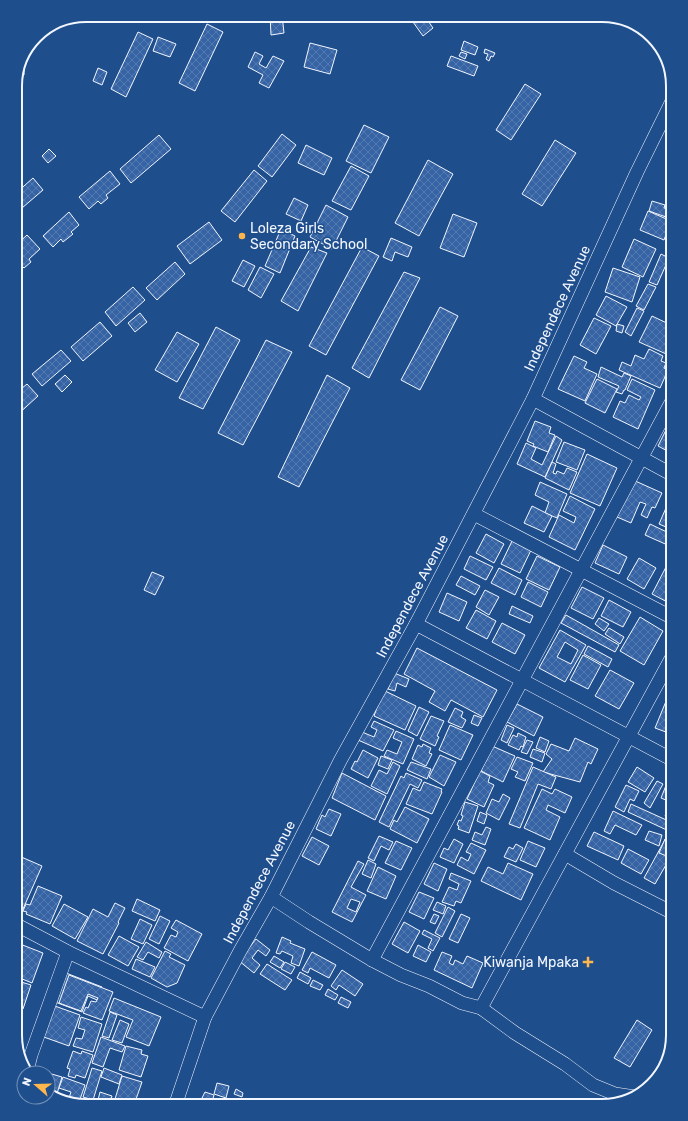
<svg xmlns="http://www.w3.org/2000/svg" width="688" height="1121" font-family="Rubik,sans-serif">
	<style>
		.building { fill: url(#building-cross-hatch); stroke: #f2f6ff; fill-rule: evenodd }
		.lines { fill: none; stroke-linecap: round; stroke-linejoin: round }
		.street-casing { stroke: #f2f6ff; stroke-width: 14 }
		.street { stroke: #1f4e8c; stroke-width: 13 }
		.poi-dot { fill: #ffb74d; stroke: #1f4e8c; stroke-width: 1.5 }
		.labels { text-anchor: middle; stroke-width: 3; stroke-linejoin: round; paint-order: stroke }
		.poi-label { font-size: 14px; fill: #f2f6ff; stroke: #1f4e8c; text-anchor: start }
		.street-label { font-size: 14px; fill: #f2f6ff; stroke: #1f4e8c }
		.rim { fill: none; stroke: #f2f6ff; stroke-width: 2 }
	</style>
	<defs>
		<pattern id="building-cross-hatch" width="8" height="8" patternUnits="userSpaceOnUse"><rect width="8" height="8" fill="#3563a3"/><path d="M0 0l8 8M0 8l8-8" fill="none" stroke="#537ab1"/></pattern>
	</defs>
	<rect width="100%" height="100%" fill="#1f4e8c"/>
	<g class="building">
		<polygon points="270,15 282,15 284,33 271,35"/>
		<polygon points="408,15 424,15 433,28 423,36"/>
		<polygon points="207,24 223,32 195,91 179,83"/>
		<polygon points="138,32 153,39 126,97 111,89"/>
		<polygon points="158,37 176,44 170,57 153,51"/>
		<polygon points="464,41 478,47 475,55 461,50"/>
		<polygon points="310,43 337,50 330,74 304,67"/>
		<polygon points="485,49 495,53 493,57 491,56 489,61 486,59 488,54 484,53"/>
		<polygon points="255,52 263,56 259,64 266,68 273,56 284,61 269,88 259,83 263,75 248,67"/>
		<polygon points="461,52 467,54 465,59 459,56"/>
		<polygon points="451,56 478,66 474,76 447,66"/>
		<polygon points="98,68 107,72 102,85 93,81"/>
		<polygon points="21,69 24,69 24,75 18,76"/>
		<polygon points="525,84 541,94 511,140 496,130"/>
		<polygon points="364,125 389,137 371,173 346,161"/>
		<polygon points="282,134 296,145 272,177 258,166"/>
		<polygon points="159,135 171,149 131,183 120,169"/>
		<polygon points="555,140 576,153 542,206 522,194"/>
		<polygon points="306,145 332,158 324,175 298,163"/>
		<polygon points="49,149 56,156 48,163 42,156"/>
		<polygon points="428,160 453,174 419,236 395,223"/>
		<polygon points="351,166 369,176 351,210 332,201"/>
		<polygon points="254,170 267,181 235,222 221,211"/>
		<polygon points="110,171 120,184 106,195 108,198 101,204 98,201 89,209 79,197"/>
		<polygon points="33,178 43,190 15,214 15,194"/>
		<polygon points="294,198 308,205 301,221 286,214"/>
		<polygon points="652,201 665,205 664,208 668,209 666,217 649,211"/>
		<polygon points="326,205 348,217 332,249 310,237"/>
		<polygon points="648,211 671,221 664,240 640,230"/>
		<polygon points="69,212 79,225 71,232 73,234 63,242 61,239 53,247 43,236"/>
		<polygon points="453,214 477,223 464,257 440,248"/>
		<polygon points="209,222 222,240 190,264 177,246"/>
		<polygon points="281,229 295,236 280,273 265,266"/>
		<polygon points="27,235 40,249 29,259 31,262 24,268 22,266 15,271 15,246"/>
		<polygon points="391,238 412,247 408,257 395,252 392,261 383,257"/>
		<polygon points="634,239 656,249 643,277 622,267"/>
		<polygon points="311,247 327,253 298,311 281,301"/>
		<polygon points="362,247 379,256 326,355 309,346"/>
		<polygon points="661,254 669,258 657,285 649,282"/>
		<polygon points="243,260 255,266 244,287 232,281"/>
		<polygon points="175,262 185,274 157,300 146,288"/>
		<polygon points="260,267 274,274 261,298 248,290"/>
		<polygon points="613,268 640,277 632,302 605,292"/>
		<polygon points="404,272 420,278 369,378 352,368"/>
		<polygon points="648,284 656,287 644,310 636,306"/>
		<polygon points="133,287 145,300 116,326 105,312"/>
		<polygon points="606,296 627,307 616,326 596,315"/>
		<polygon points="440,307 458,316 420,390 401,380"/>
		<polygon points="637,308 644,311 631,336 625,332"/>
		<polygon points="140,313 147,322 135,332 128,323"/>
		<polygon points="652,316 673,326 673,357 639,342"/>
		<polygon points="594,318 611,326 596,354 580,345"/>
		<polygon points="100,322 112,336 83,361 71,347"/>
		<polygon points="617,324 624,326 622,333 616,331"/>
		<polygon points="216,327 240,340 203,409 179,398"/>
		<polygon points="177,332 199,344 177,382 155,370"/>
		<polygon points="266,340 292,352 243,445 218,433"/>
		<polygon points="649,349 663,356 661,361 666,363 664,368 668,370 660,388 619,370 622,362 631,366 635,355 644,359"/>
		<polygon points="61,350 71,361 42,386 32,374"/>
		<polygon points="574,356 587,362 584,368 597,374 585,401 558,389"/>
		<polygon points="601,367 622,377 624,373 631,376 625,390 624,390 622,394 616,392 619,386 598,377"/>
		<polygon points="65,375 72,382 62,392 55,384"/>
		<polygon points="327,375 350,388 299,487 278,477"/>
		<polygon points="597,379 617,389 605,413 585,403"/>
		<polygon points="632,379 655,390 638,429 613,417 620,401 625,403 629,395 639,400 641,397 627,390"/>
		<polygon points="27,384 38,396 15,417 15,394"/>
		<polygon points="673,416 673,454 658,446"/>
		<polygon points="535,421 551,427 549,433 555,435 548,452 533,446 534,444 527,441"/>
		<polygon points="556,436 562,440 545,477 517,464 526,443 536,448 531,459 542,465"/>
		<polygon points="564,442 585,450 577,470 556,462"/>
		<polygon points="587,454 617,468 600,506 570,493"/>
		<polygon points="552,462 556,464 553,473 556,474 557,471 564,474 567,468 577,472 569,490 545,478"/>
		<polygon points="633,480 662,493 655,508 652,507 647,518 641,515 646,504 640,502 631,523 617,517"/>
		<polygon points="540,482 567,494 557,518 545,513 549,502 535,495"/>
		<polygon points="570,496 595,509 575,550 549,537 559,515 574,523 576,517 563,511"/>
		<polygon points="669,501 673,503 673,530 659,524"/>
		<polygon points="532,506 552,516 544,532 524,523"/>
		<polygon points="650,524 673,535 672,547 645,535"/>
		<polygon points="486,534 504,544 494,563 476,553"/>
		<polygon points="513,539 532,548 520,573 501,564"/>
		<polygon points="603,545 627,557 619,574 595,563"/>
		<polygon points="470,556 493,567 486,580 464,569"/>
		<polygon points="537,556 560,567 549,590 526,579"/>
		<polygon points="639,558 656,568 644,589 627,579"/>
		<polygon points="666,567 673,570 673,605 652,594"/>
		<polygon points="499,568 522,580 515,595 491,583"/>
		<polygon points="152,572 164,577 155,595 144,590"/>
		<polygon points="461,576 480,586 475,595 456,585"/>
		<polygon points="528,582 548,592 541,607 521,597"/>
		<polygon points="582,587 604,598 593,619 571,608"/>
		<polygon points="485,590 499,597 489,615 476,607"/>
		<polygon points="447,593 467,602 459,621 439,612"/>
		<polygon points="609,600 631,612 623,627 601,616"/>
		<polygon points="512,606 533,616 530,623 509,614"/>
		<polygon points="476,610 496,621 487,639 466,628"/>
		<polygon points="566,615 619,645 615,652 561,623"/>
		<polygon points="640,617 663,631 644,665 620,651"/>
		<polygon points="599,618 609,624 604,631 595,624"/>
		<polygon points="502,623 525,635 515,654 492,642"/>
		<polygon points="609,628 624,637 620,644 605,634"/>
		<path d="M560 630 586 645 565 682 539 668ZM565 642 578 650 571 664 557 657Z"/>
		<polygon points="588,646 612,659 608,667 584,654"/>
		<polygon points="417,648 497,690 483,717 451,700 445,711 429,702 435,691 404,674"/>
		<polygon points="583,655 601,665 588,689 570,680"/>
		<polygon points="610,670 634,683 619,709 595,696"/>
		<polygon points="394,673 409,679 406,687 397,683 395,691 388,689"/>
		<polygon points="383,690 416,706 405,730 374,716"/>
		<polygon points="669,694 673,696 673,716 666,732 655,728"/>
		<polygon points="517,704 543,717 534,736 507,722"/>
		<polygon points="419,707 429,712 417,736 408,731"/>
		<polygon points="455,708 463,712 461,717 466,720 462,728 448,722"/>
		<polygon points="474,715 482,718 478,726 471,723"/>
		<polygon points="431,716 444,721 437,736 439,737 435,746 420,739"/>
		<polygon points="374,721 394,730 383,751 358,740 362,732 374,737 377,730 371,727"/>
		<polygon points="450,725 473,735 461,760 439,750"/>
		<polygon points="507,725 514,728 507,743 501,740"/>
		<polygon points="673,725 673,735 668,733"/>
		<polygon points="396,731 414,739 403,764 384,756 387,750 397,754 402,742 393,738"/>
		<polygon points="518,733 526,737 523,747 521,746 519,750 508,745 513,735 517,737"/>
		<polygon points="540,737 549,741 545,752 536,748"/>
		<polygon points="575,738 598,749 591,764 588,762 580,782 543,772 552,759 546,754 551,744 569,751"/>
		<polygon points="527,740 533,742 527,754 521,752"/>
		<polygon points="423,744 431,748 429,753 432,754 426,766 412,759 418,745 422,747"/>
		<polygon points="492,746 515,756 503,782 481,771"/>
		<polygon points="533,749 545,753 542,762 530,757"/>
		<polygon points="363,750 378,758 368,778 351,769 355,761 357,762"/>
		<polygon points="440,755 456,762 444,786 429,777"/>
		<polygon points="381,756 392,760 388,769 378,765"/>
		<polygon points="517,757 533,763 525,781 515,777 518,772 511,769"/>
		<polygon points="393,762 400,766 387,794 371,786 379,770 387,774"/>
		<polygon points="411,762 431,769 427,779 407,770"/>
		<polygon points="533,767 556,777 551,789 538,784 520,828 509,824"/>
		<polygon points="637,767 654,778 645,792 628,782"/>
		<polygon points="480,771 490,776 488,782 494,785 484,807 467,799"/>
		<polygon points="342,773 386,796 375,820 332,798"/>
		<polygon points="406,773 422,780 418,788 410,784 389,827 379,822 401,776 404,778"/>
		<polygon points="657,781 663,784 650,808 644,803"/>
		<polygon points="424,782 442,789 441,791 442,792 432,814 406,804 413,788 420,791"/>
		<polygon points="667,783 673,786 673,803 661,798"/>
		<polygon points="626,785 639,791 634,801 630,799 624,812 615,807"/>
		<polygon points="542,789 552,794 555,789 572,797 565,813 548,805 546,810 560,817 550,840 524,828"/>
		<polygon points="503,794 510,798 499,820 486,813 492,799 499,802"/>
		<polygon points="465,802 478,806 469,833 458,829 459,826 457,825 459,820 461,821 463,816 461,815"/>
		<polygon points="631,804 673,823 673,827 671,832 628,812"/>
		<polygon points="670,806 673,807 673,819 665,816"/>
		<polygon points="405,807 429,819 417,843 390,829 394,820 397,822"/>
		<polygon points="329,809 341,814 331,836 316,829 322,815 325,817"/>
		<polygon points="613,811 642,825 636,835 615,825 610,834 604,831"/>
		<polygon points="480,812 487,815 484,824 477,821"/>
		<polygon points="486,827 491,829 485,845 472,840 475,832 482,835"/>
		<polygon points="649,831 662,835 659,846 645,840"/>
		<polygon points="594,832 624,846 618,860 587,846"/>
		<polygon points="379,836 393,842 389,850 381,846 374,861 368,858"/>
		<polygon points="667,836 673,840 673,866 667,863 655,884 644,878"/>
		<polygon points="312,837 329,846 319,865 302,856"/>
		<polygon points="454,839 463,844 454,863 440,857 444,848 448,850"/>
		<polygon points="665,839 673,842 673,866 670,863 672,858 659,853"/>
		<polygon points="396,841 412,848 401,870 385,863"/>
		<polygon points="528,841 545,848 536,867 520,860"/>
		<polygon points="471,843 486,850 474,874 457,865 461,857 468,861 471,854 466,852"/>
		<polygon points="516,844 523,848 516,862 504,857 509,847 513,849"/>
		<polygon points="628,849 649,860 641,874 621,863"/>
		<polygon points="19,856 42,866 23,909 15,906 15,865"/>
		<polygon points="368,860 376,864 371,878 362,874"/>
		<path d="M358 861 364 864 351 887 366 895 352 922 332 912ZM351 899 360 902 356 912 347 908Z"/>
		<polygon points="434,863 447,869 438,891 424,884"/>
		<polygon points="508,863 533,874 521,900 481,881 488,867 503,874"/>
		<polygon points="378,867 396,876 386,899 367,891"/>
		<polygon points="451,873 471,881 461,903 456,901 454,906 442,902 449,887 457,890 459,884 449,879"/>
		<polygon points="38,886 62,896 50,924 26,914 27,912 23,911 26,904 30,905"/>
		<polygon points="419,892 434,898 424,919 409,912"/>
		<polygon points="137,899 160,910 155,921 132,911"/>
		<polygon points="437,902 446,906 443,914 433,910"/>
		<polygon points="115,903 125,908 118,922 119,923 103,954 77,941 93,909 108,917"/>
		<polygon points="64,904 88,917 75,939 52,926"/>
		<polygon points="448,907 455,911 442,937 435,933"/>
		<polygon points="434,914 439,916 435,924 430,922"/>
		<polygon points="461,914 470,918 458,943 449,939"/>
		<polygon points="160,916 170,921 159,944 149,939"/>
		<polygon points="140,919 152,925 143,944 131,939"/>
		<polygon points="176,920 202,934 188,961 164,948 171,935 176,937 178,932 171,928"/>
		<polygon points="404,922 420,931 408,953 392,944"/>
		<polygon points="424,930 440,938 433,951 428,948 432,939 422,934"/>
		<polygon points="119,936 139,947 128,966 108,955"/>
		<polygon points="282,937 291,941 290,943 305,949 299,966 291,963 293,956 282,951 280,954 276,953"/>
		<polygon points="256,939 270,950 266,956 258,950 252,958 260,965 254,973 239,961"/>
		<polygon points="146,942 162,952 159,958 148,952 143,960 137,957"/>
		<polygon points="20,944 43,953 32,983 15,976 15,957"/>
		<polygon points="418,945 431,952 426,962 413,956"/>
		<polygon points="165,951 171,954 169,957 185,965 177,983 167,987 151,978"/>
		<polygon points="312,952 336,965 329,978 310,968 308,973 302,970"/>
		<polygon points="442,952 452,956 449,963 453,965 455,960 463,964 467,956 483,963 472,988 434,970"/>
		<polygon points="274,956 284,962 280,968 270,962"/>
		<polygon points="136,959 155,967 150,977 132,969"/>
		<polygon points="285,962 295,967 291,974 281,969"/>
		<polygon points="267,964 292,980 285,990 260,974"/>
		<polygon points="342,970 363,984 355,996 339,985 336,990 331,986"/>
		<polygon points="300,972 311,978 308,984 297,978"/>
		<polygon points="66,973 102,987 97,1000 88,996 82,1012 55,1002"/>
		<polygon points="69,975 113,992 102,1020 83,1013 86,1007 88,1008 91,1001 96,1002 98,998 88,994 81,1011 59,1003"/>
		<polygon points="15,980 31,985 23,1009 15,1007"/>
		<polygon points="313,980 323,985 320,990 310,986"/>
		<polygon points="328,989 338,995 335,1000 325,995"/>
		<polygon points="341,997 351,1002 348,1008 338,1003"/>
		<polygon points="114,998 161,1017 149,1046 126,1037 133,1020 109,1011"/>
		<polygon points="52,1005 80,1015 69,1046 41,1036"/>
		<polygon points="110,1012 117,1015 109,1038 102,1036"/>
		<polygon points="81,1017 102,1024 93,1052 73,1046 76,1038 82,1039 85,1030 78,1028"/>
		<polygon points="120,1020 129,1024 122,1043 112,1040"/>
		<polygon points="637,1020 652,1030 630,1067 614,1058"/>
		<polygon points="101,1037 125,1046 122,1052 110,1048 103,1067 92,1063"/>
		<polygon points="126,1046 142,1050 141,1054 148,1056 141,1077 119,1070"/>
		<polygon points="73,1051 81,1054 82,1051 93,1055 85,1078 76,1075 75,1078 68,1076 70,1069 67,1068"/>
		<polygon points="92,1068 102,1071 93,1100 83,1097"/>
		<polygon points="104,1068 122,1075 119,1084 101,1077"/>
		<polygon points="48,1073 62,1077 56,1097 48,1094"/>
		<polygon points="122,1076 142,1082 134,1105 115,1099"/>
		<polygon points="63,1077 85,1085 78,1105 68,1101 71,1092 59,1088"/>
		<polygon points="217,1083 229,1086 226,1098 214,1094"/>
		<polygon points="236,1089 243,1093 242,1097 234,1094"/>
		<polygon points="100,1092 112,1096 110,1103 98,1100"/>
		<polygon points="205,1092 214,1095 212,1102 202,1098"/>
		<polygon points="84,1099 94,1102 93,1106 82,1106"/>
		<polygon points="96,1102 107,1105 107,1106 95,1106"/>
	</g>
	<g class="lines">
		<defs>
			<g id="street">
				<polyline points="533,399 673,475"/>
				<polyline points="474,514 673,618"/>
				<polyline points="416,624 673,760"/>
				<polyline points="565,854 614,883 673,913"/>
				<polyline points="271,897 309,922 372,960 401,975 429,986 462,1003 481,1008 515,1033 565,1064 593,1085 615,1094 635,1097"/>
				<polyline points="15,924 68,952 205,1017"/>
				<polyline points="372,960 673,399"/>
				<polyline points="481,1008 673,655"/>
				<polyline points="27,1071 31,1055 68,952"/>
				<polyline points="175,1106 205,1017 240,951 271,897 340,761 416,624 533,399 637,172 673,99"/>
			</g>
		</defs>
		<use href="#street" class="street-casing"/>
		<use href="#street" class="street"/>
	</g>
	<g class="poi-dot">
		<circle cx="242" cy="236" r="4"/>
		<path d="M586 956h4v4h4v4h-4v4h-4v-4h-4v-4h4z"/>
	</g>
	<g class="labels">
		<g class="poi-label">
			<text x="250" y="233">Loleza Girls<tspan x="250" dy="16">Secondary School</tspan></text>
			<text x="579" y="967" text-anchor="end">Kiwanja Mpaka</text>
		</g>
		<g class="street-label">
			<text transform="translate(557 308) rotate(-65)" y="5">Independece Avenue</text>
			<text transform="translate(412 596) rotate(-62)" y="5">Independece Avenue</text>
			<text transform="translate(259 882) rotate(-62)" y="5">Independece Avenue</text>
		</g>
	</g>
	<path d="M0 0H688V1121H0ZM86 22H602A64 64 0 0 1 666 86V1035A64 64 0 0 1 602 1099H86A64 64 0 0 1 22 1035V86A64 64 0 0 1 86 22Z" fill="#1f4e8c" fill-rule="evenodd"/>
	<path class="rim" d="M86 22H602A64 64 0 0 1 666 86V1035A64 64 0 0 1 602 1099H86A64 64 0 0 1 22 1035V86A64 64 0 0 1 86 22Z"/>
	<g transform="translate(36 1085) rotate(290)"><circle r="19" fill="#1f4e8c" stroke="#7391ba"/>
	<path d="M0-3L7 15L0 10L-7 15Z" fill="#ffb74d"/>
	<text y="-6" font-size="11" font-weight="bold" text-anchor="middle" fill="#f2f6ff">N</text>
	</g>
</svg>
